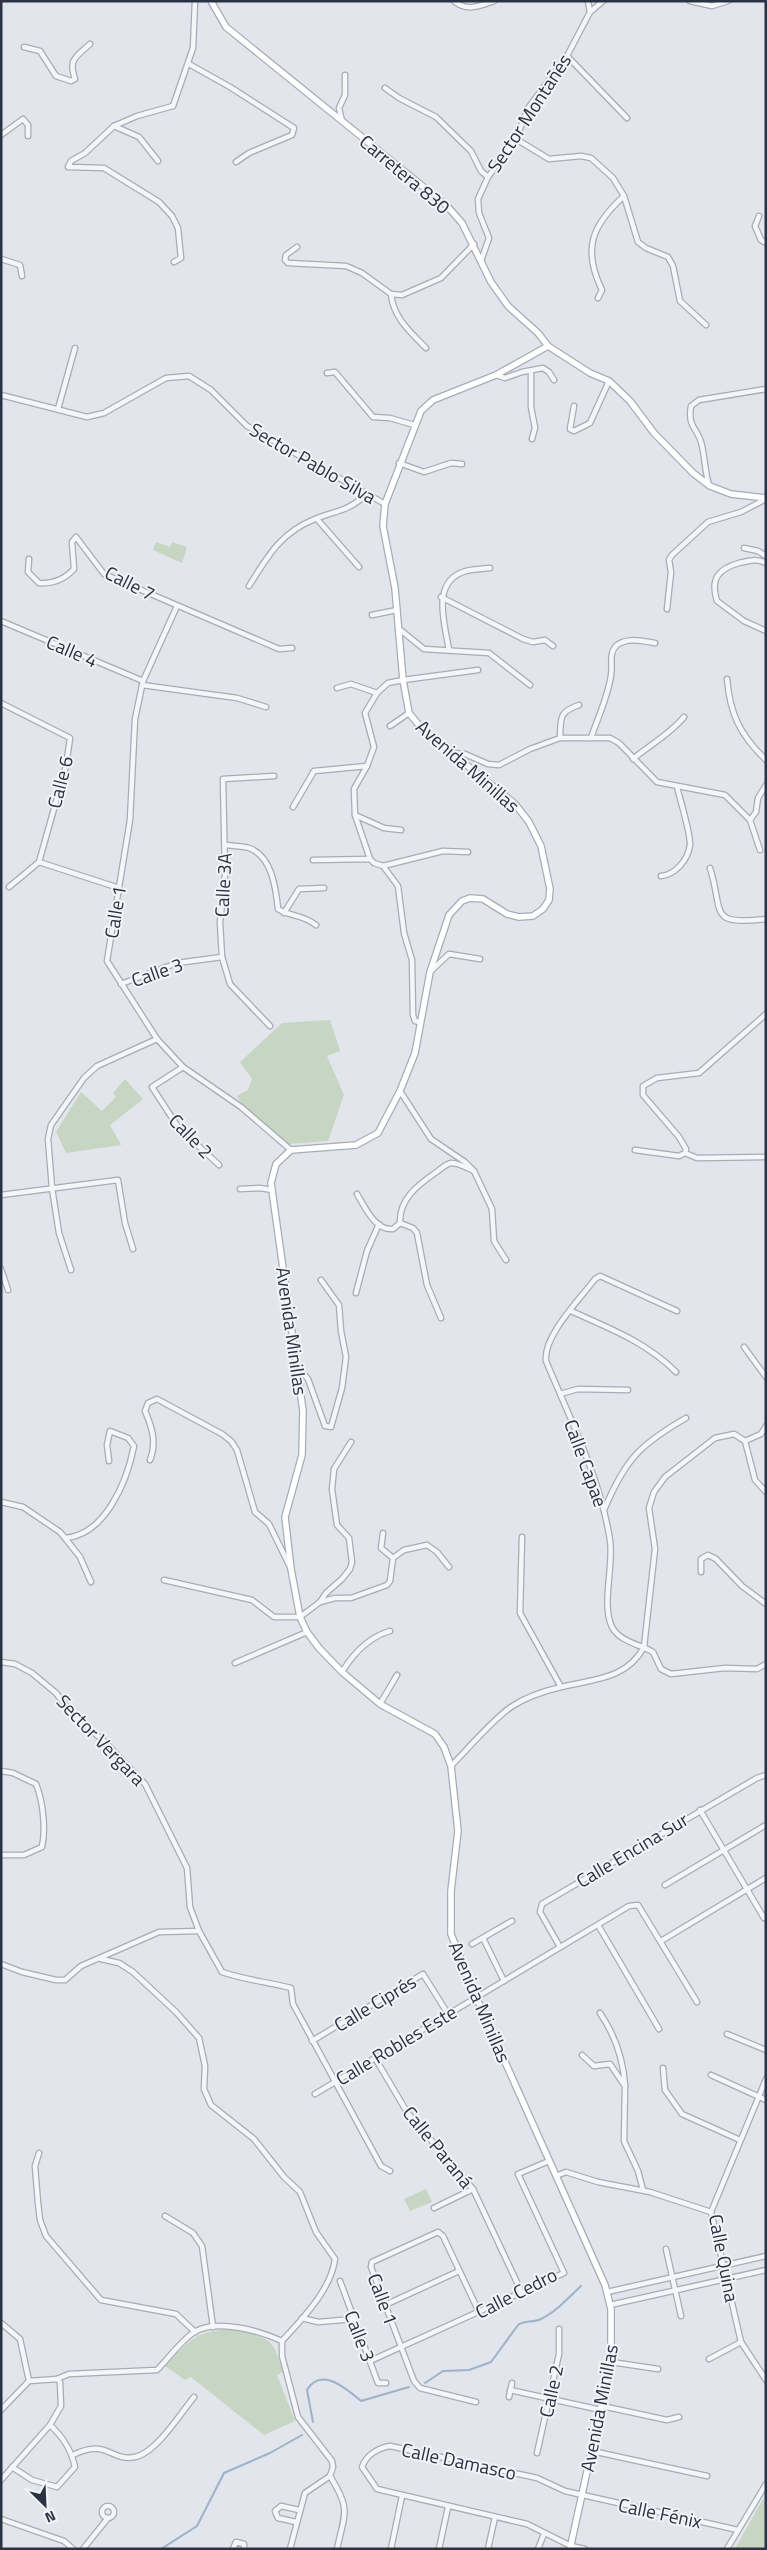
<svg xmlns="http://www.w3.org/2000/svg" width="767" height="2550" font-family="'Titillium Web',sans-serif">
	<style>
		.green { fill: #c7d5c3 }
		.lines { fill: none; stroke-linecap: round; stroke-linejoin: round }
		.stream { stroke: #9db2cb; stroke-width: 2 }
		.street-casing { stroke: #a7acb5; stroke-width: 7 }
		.secondary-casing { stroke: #a7acb5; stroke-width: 8 }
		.street { stroke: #f5f6f9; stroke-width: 4.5 }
		.secondary { stroke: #fff; stroke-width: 5.5 }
		.labels { text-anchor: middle; stroke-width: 4; stroke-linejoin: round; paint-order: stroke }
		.street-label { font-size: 19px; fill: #2a3243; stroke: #f2f4f8 }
	</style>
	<rect width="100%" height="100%" fill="#e2e5eb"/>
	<g class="green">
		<polygon points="156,542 170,547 172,542 187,547 182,563 153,550"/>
		<polygon points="330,1020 340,1051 327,1056 344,1095 328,1141 288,1144 241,1103 237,1096 248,1090 252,1079 240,1062 282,1023"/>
		<polygon points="125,1079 143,1099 110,1125 121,1145 66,1153 56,1132 81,1092 102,1111 116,1097 113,1093"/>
		<polygon points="426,2189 432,2202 410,2211 404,2199"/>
		<path d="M235 2329C270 2340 272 2335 283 2372L277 2375 295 2421 264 2435 191 2377 185 2380 165 2366C193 2338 194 2331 235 2329Z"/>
		<polygon points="763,2499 766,2502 766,2549 735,2549"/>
	</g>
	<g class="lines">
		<g class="stream">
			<path d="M425 2383 443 2371 469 2370 491 2362 518 2325C525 2320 533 2323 541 2319 556 2312 568 2298 581 2286"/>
			<path d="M313 2422 307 2390C321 2366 347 2389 361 2401L409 2387"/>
			<polyline points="161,2549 197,2526 224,2473 270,2453 302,2435"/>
		</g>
		<defs>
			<g id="street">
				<path d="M454 1C467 12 479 6 494 1"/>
				<polyline points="588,1 590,12"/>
				<polyline points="690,1 712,6 728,1"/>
				<path d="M24 47 40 51 56 76 71 81 75 79C68 59 76 57 90 44"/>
				<polyline points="567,56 627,118"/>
				<polyline points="189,64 230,87 294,128 292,135 249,153 236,162"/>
				<polyline points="385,88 399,98 436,117 471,151 481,171 488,177"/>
				<polyline points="342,121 339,108 345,95 345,75"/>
				<polyline points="114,126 139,137 158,161"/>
				<polyline points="1,135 23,119 28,125 28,136"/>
				<polyline points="516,139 549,159 581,156 591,158 613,178 624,196 638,242 646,248 668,257 673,266 680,301 706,325"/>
				<polyline points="759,216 755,226 761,240 766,243"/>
				<polyline points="297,247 286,255 285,260 288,263 346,266 362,273 391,294 402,295 441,278 474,244"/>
				<polyline points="1,259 20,265 22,276"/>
				<polyline points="481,261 489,238 479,213 478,199 488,177 516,139 528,108 567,56 590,12 603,1"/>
				<polyline points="174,262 181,258 178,228 172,216 159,202 104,168 68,167 71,161 85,153 114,126 137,116 173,106 193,48 195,1"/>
				<path d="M391 294C393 317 410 332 426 348"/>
				<path d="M598 298 602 290C582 249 592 225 624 196"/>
				<polyline points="531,372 531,407 535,428 532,439"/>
				<polyline points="327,373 335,372 373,417 390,418 414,425"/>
				<polyline points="496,375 505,378 522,372 543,368 549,372 554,380"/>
				<polyline points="1,395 87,417 104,413 166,378 189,376 211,390 247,426 385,504"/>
				<polyline points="574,406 570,429 574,431 590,423 609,381"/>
				<polyline points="58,409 75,348"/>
				<polyline points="399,463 424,472 451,463 462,464"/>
				<path d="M709 485C705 472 705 459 702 446 699 428 687 429 691 406L699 400 766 389"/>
				<polyline points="317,519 359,567"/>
				<polyline points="744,548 758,551 766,556"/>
				<path d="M29 559 28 572 39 583C53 584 64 580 74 569L72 542 76 537 104 574 279 649 292 648"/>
				<path d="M766 563C756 558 749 561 739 563 718 569 710 579 717 601L744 621 766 631"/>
				<path d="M249 586C268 556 280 533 315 519 338 510 346 512 366 495"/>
				<polyline points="441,597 523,639 533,642 545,640 553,646"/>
				<polyline points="177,606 143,681 135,719 130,820 107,961 157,1039 183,1067 241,1107 291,1150"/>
				<polyline points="667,609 671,572 669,560 672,555 708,522 741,512 766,499"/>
				<polyline points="372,615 397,610"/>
				<polyline points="1,621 143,681"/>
				<polyline points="398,628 424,649 489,653 530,685"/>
				<path d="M449 650C445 624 430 581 466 571 474 569 482 569 490 568"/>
				<path d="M727 679C730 714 740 735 766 760"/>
				<polyline points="142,685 237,698 266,707"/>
				<polyline points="337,688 351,684 377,693 388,683 403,680 478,670"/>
				<polyline points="1,703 70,738 66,766 39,862 9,887"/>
				<polyline points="390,726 409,713"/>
				<path d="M560 738C561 719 558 712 579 705"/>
				<path d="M591 738C598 717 608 697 611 675 613 665 608 653 617 645 628 637 643 641 655 643"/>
				<polyline points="451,753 465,754 488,764 499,765 530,749 560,738 610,738 619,743 657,782 725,795 750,820 760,850"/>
				<path d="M633 759C650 745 670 734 684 717"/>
				<polyline points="293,807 314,771 367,766"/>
				<polyline points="355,815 384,828 401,830"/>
				<polyline points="750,820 756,812 758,798 766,785"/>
				<path d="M225 845C233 846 242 846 249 848 272 856 276 889 278 909 291 917 302 914 316 925"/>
				<polyline points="370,859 355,815 354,789 367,766 374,747 365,713 377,693"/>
				<polyline points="313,860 370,859 374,863 383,866 443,851 468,852"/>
				<polyline points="39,862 119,888"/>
				<polyline points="383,866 398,886 404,933 412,960 413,1015 415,1021 419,1022"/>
				<path d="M710 868C724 912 707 926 766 919"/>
				<path d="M661 876C675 875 688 860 690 845 691 835 680 799 677 787"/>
				<polyline points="284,913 299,889 324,888"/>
				<polyline points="431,971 449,954 480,959"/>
				<polyline points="121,984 177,963 222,957"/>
				<polyline points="270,1026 230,984 222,957 220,922 225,875 223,779 274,776"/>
				<polyline points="183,1067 152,1087 178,1127 219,1165"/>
				<polyline points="400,1091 431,1139 465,1162 474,1171 492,1209 494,1241 506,1260"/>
				<polyline points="635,1150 679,1156 685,1153 686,1149 679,1137 643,1095 643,1086 657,1078 699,1073 766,1014"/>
				<polyline points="685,1153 697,1158 764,1157"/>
				<polyline points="240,1189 260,1188 272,1190"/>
				<path d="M357 1194C365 1207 375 1231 393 1229L400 1223"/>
				<polyline points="1,1195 118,1180 125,1223 133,1249"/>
				<polyline points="1,1269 8,1290"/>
				<polyline points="71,1270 59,1233 52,1188 48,1139 51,1125 84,1078 97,1066 157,1039"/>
				<polyline points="356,1293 367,1251 379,1224"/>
				<path d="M571 1311C609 1328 646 1342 676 1372"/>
				<path d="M677 1311 600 1276 595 1279C580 1299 543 1336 546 1361 570 1419 600 1477 610 1540 614 1565 601 1605 612 1627 620 1642 639 1644 653 1652L661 1669 671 1674 725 1668 757 1669 766 1664"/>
				<path d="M441 1318 427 1285 417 1233 413 1228 400 1223C399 1199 418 1185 435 1173 440 1170 445 1164 451 1163 459 1163 467 1168 474 1171"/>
				<polyline points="744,1347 766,1377"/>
				<polyline points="297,1366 308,1379 325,1426 331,1427 342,1388 346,1357 341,1331 339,1305 321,1280"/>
				<polyline points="560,1394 578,1389 628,1390"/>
				<polyline points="745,1441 761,1434 766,1426"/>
				<path d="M150 1460C157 1443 152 1427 145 1411L148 1403 157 1399 222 1434 231 1441 237 1450 255 1512 269 1524 290 1567"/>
				<path d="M1 1502 23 1507 60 1532 65 1538C105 1535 127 1482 134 1446L128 1438 110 1431 107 1445 109 1461"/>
				<path d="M604 1510C625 1460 639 1445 686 1418"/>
				<polyline points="383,1533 381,1548 393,1558"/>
				<polyline points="522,1537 520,1613 561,1687"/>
				<polyline points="65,1538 80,1557 91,1582"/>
				<polyline points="701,1572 701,1559 708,1555 716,1559 742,1586 766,1604"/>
				<polyline points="164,1580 252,1600 274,1617 300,1617 320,1602 335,1598 351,1598 387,1585 390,1581 393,1558 404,1550 427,1545 437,1552 449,1567"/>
				<polyline points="320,1602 326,1593 342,1579 350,1569 352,1562 349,1538 337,1525 332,1489 334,1469 351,1442"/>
				<path d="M1 1662 15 1664 32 1673 56 1693 75 1717 104 1741 145 1784 187 1868 190 1907 199 1931 222 1972C245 1980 268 1982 291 1988L293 2004 381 2166 390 2171"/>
				<polyline points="235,1663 307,1632"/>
				<path d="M342 1672C353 1654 369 1637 390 1631"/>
				<polyline points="380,1704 397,1675"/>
				<path d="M451 1766C468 1749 492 1720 511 1707 526 1697 544 1691 561 1687 593 1679 626 1680 644 1647L655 1549 649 1508 654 1492 665 1477 715 1438 734 1434 745 1441 755 1480 766 1492"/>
				<path d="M1 1771 13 1773 36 1784C43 1801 46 1829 42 1847L24 1855H1"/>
				<polyline points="700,1810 764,1918"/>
				<polyline points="665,1885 766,1825"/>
				<polyline points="598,1925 659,2029"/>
				<polyline points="483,1938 504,1981"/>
				<polyline points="661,1941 766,1878"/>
				<polyline points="472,1944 512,1921"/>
				<polyline points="560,1947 540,1912 542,1904 757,1778 766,1775"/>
				<path d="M101 1959 119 1963 133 1972 176 2012 199 2038 205 2066 204 2089 211 2105 254 2139 284 2177 300 2192 316 2232 335 2259C331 2290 302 2319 282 2341"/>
				<polyline points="1,1964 22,1972 56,1980 65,1980 81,1966 159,1932 199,1931"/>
				<path d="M600 2013C615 2035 623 2058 625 2085"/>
				<polyline points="727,2034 766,2050"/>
				<polyline points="312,2041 423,1974 448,2014"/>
				<polyline points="582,2055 594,2066 610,2064 625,2086 624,2141 638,2171 643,2190"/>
				<polyline points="375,2058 407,2112 473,2189 522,2293"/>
				<polyline points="663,2068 665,2090 682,2114 740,2140"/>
				<polyline points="711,2075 766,2100"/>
				<polyline points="766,2079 711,2212 741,2342 766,2380"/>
				<polyline points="315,2094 629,1906 638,1905 697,2002"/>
				<polyline points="39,2153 35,2166 38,2203 40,2220 46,2236 101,2300 176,2314 195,2332"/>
				<polyline points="556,2176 566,2172 598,2182 650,2192 711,2212"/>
				<polyline points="434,2208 473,2189"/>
				<polyline points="165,2216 193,2233 202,2246 213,2327"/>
				<polyline points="666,2249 681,2316"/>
				<polyline points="340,2281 378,2383 386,2383"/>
				<polyline points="607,2292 766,2256"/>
				<polyline points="385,2305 459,2271"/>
				<polyline points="610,2305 766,2270"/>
				<polyline points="302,2318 318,2322 354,2319"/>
				<polyline points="1,2323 20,2339 29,2381"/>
				<polyline points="282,2341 282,2356 298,2417 332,2461 333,2467 330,2476"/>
				<polyline points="709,2359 741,2342"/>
				<polyline points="370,2361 564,2273 518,2174 549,2161"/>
				<polyline points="611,2362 658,2369"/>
				<path d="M57 2379 69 2374 157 2370C169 2358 182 2339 196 2331 219 2319 260 2331 282 2341"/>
				<polyline points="510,2390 601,2410"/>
				<polyline points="509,2397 512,2383"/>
				<polyline points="476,2402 420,2388 414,2381 371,2267 372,2262 438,2232 443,2236 479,2312"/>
				<polyline points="602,2406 667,2420 679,2417"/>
				<polyline points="1,2410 29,2381 57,2379 60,2382 61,2406 50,2425 1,2480"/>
				<polyline points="592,2451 707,2476"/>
				<polyline points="537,2453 559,2354 559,2329"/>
				<path d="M73 2455C108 2438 110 2462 135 2457 156 2453 181 2413 194 2397"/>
				<path d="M12 2467 32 2480 57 2487 75 2467C71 2449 63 2437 50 2425"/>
				<path d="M330 2476C351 2510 345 2512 337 2549"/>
				<circle cx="108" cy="2512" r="6"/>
				<polyline points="1,2519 64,2541 73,2549"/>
				<polyline points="296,2522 278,2518 275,2511 281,2506 299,2510"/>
				<polyline points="83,2549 108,2518"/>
				<polyline points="233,2549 236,2542 244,2544 244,2549"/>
				<polyline points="290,2549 305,2493 330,2476"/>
				<polyline points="391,2549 402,2496"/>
				<polyline points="439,2549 448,2507"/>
				<polyline points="488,2549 495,2517"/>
				<polyline points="538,2549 544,2534"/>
				<path d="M585 2549 571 2546 527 2524 377 2489 362 2467C366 2455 378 2448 390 2446L537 2478 565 2491 738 2530"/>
				<polyline points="727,2549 766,2484"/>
			</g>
			<g id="secondary">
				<polyline points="211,1 226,27 447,206 462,223 491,282 508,306 538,333 548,346 590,373 609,381 630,401 654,433 693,473 710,486 731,494 766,498"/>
				<polyline points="548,346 496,375 433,400 421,411 385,504 383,526 395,588 403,680 409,713 423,730 515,804 529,822 541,846 550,889 549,900 543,909 533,916 519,917 507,914 483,899 470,898 462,901 449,915 430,972 415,1053 400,1091 378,1133 356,1145 291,1150 276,1164 271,1183 303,1411 302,1455 285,1517 291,1569 300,1617 307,1632 319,1648 342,1672 380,1704 435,1734 444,1747 451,1766 458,1831 451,1891 451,1934 476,1997 605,2285 611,2309 611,2362 570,2549"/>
			</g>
		</defs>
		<use href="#street" class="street-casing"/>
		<use href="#secondary" class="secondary-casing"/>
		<use href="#street" class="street"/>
		<use href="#secondary" class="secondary"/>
	</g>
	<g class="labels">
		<g class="street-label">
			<text transform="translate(529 113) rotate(-57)" y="7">Sector Montañés</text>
			<text transform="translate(405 174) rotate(40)" y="7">Carretera 830</text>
			<text transform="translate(313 463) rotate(30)" y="7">Sector Pablo Silva</text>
			<text transform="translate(130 583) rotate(27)" y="7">Calle 7</text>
			<text transform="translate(72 651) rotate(23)" y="7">Calle 4</text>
			<text transform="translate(468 766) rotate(41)" y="7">Avenida Minillas</text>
			<text transform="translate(60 782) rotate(-76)" y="7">Calle 6</text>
			<text transform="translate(223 885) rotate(-87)" y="7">Calle 3A</text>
			<text transform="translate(115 912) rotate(-81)" y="7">Calle 1</text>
			<text transform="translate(157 972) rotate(-19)" y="7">Calle 3</text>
			<text transform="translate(191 1136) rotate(46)" y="7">Calle 2</text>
			<text transform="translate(292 1331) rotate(82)" y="7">Avenida Minillas</text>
			<text transform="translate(586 1463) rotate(70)" y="7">Calle Capae</text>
			<text transform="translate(101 1740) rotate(46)" y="7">Sector Vergara</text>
			<text transform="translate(632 1850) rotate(-31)" y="7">Calle Encina Sur</text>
			<text transform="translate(480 2002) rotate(67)" y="7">Avenida Minillas</text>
			<text transform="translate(375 2003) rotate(-31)" y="7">Calle Ciprés</text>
			<text transform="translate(396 2045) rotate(-31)" y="7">Calle Robles Este</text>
			<text transform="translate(438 2147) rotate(51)" y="7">Calle Paraná</text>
			<text transform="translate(724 2258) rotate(79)" y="7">Calle Quina</text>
			<text transform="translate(516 2293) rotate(-27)" y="7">Calle Cedro</text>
			<text transform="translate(383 2299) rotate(70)" y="7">Calle 1</text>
			<text transform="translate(360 2336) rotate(69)" y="7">Calle 3</text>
			<text transform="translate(551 2391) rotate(-78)" y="7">Calle 2</text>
			<text transform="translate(599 2408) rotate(-79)" y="7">Avenida Minillas</text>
			<text transform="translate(459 2461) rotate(12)" y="7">Calle Damasco</text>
			<text transform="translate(660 2513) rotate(12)" y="7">Calle Fénix</text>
		</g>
	</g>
	<rect width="767" height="2550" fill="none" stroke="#2a3243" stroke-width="5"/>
	<g transform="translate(45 2505) rotate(156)" stroke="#f2f4f8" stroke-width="4" paint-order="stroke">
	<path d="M0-4L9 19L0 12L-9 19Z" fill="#2a3243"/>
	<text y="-8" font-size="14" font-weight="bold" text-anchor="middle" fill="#2a3243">N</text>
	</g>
</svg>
